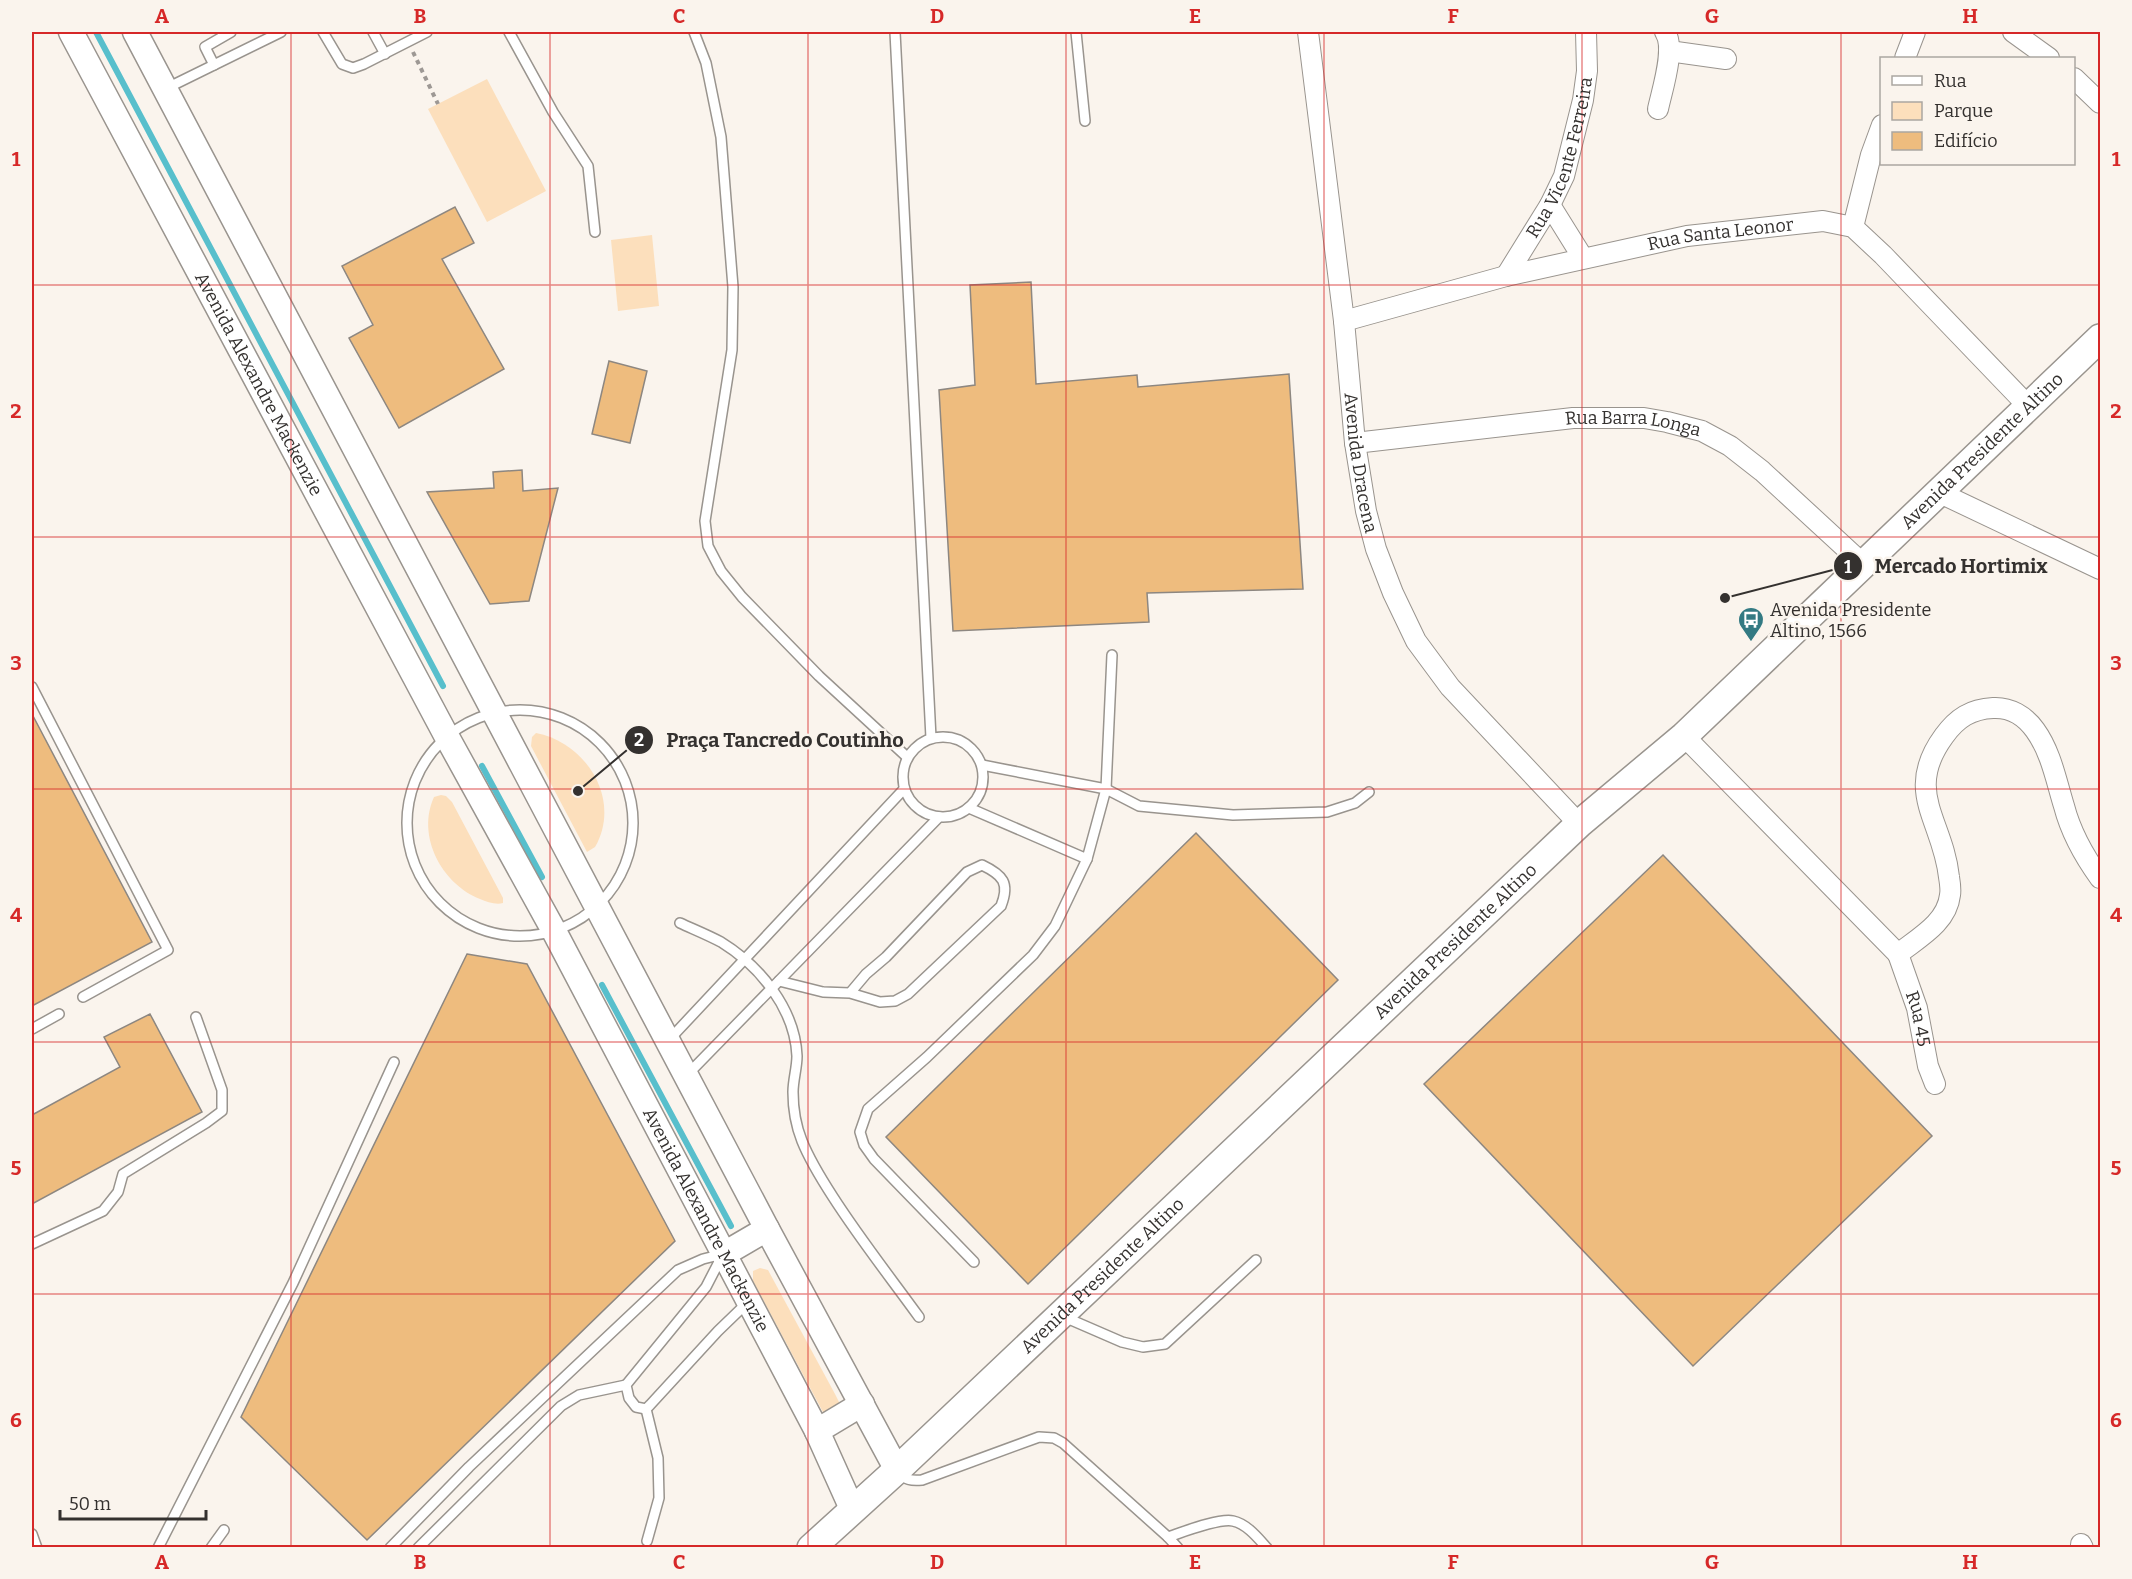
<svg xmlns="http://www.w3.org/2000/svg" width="2132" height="1579" font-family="Bitter,serif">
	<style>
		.green { fill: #fcdfbc }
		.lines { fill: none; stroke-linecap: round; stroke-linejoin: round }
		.stream { stroke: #58bfcc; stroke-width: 6 }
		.building { fill: #eebc7e; stroke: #8d8781; stroke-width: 1.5 }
		.service-casing { stroke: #99948e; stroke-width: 12 }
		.minor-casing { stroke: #99948e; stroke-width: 22 }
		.tertiary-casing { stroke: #99948e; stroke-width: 27 }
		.secondary-casing { stroke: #99948e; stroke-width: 30 }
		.path { stroke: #9d9894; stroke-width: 4; stroke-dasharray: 4.5 4.5; stroke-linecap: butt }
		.service { stroke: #fff; stroke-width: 9 }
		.minor { stroke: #fff; stroke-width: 20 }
		.tertiary { stroke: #fff; stroke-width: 24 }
		.secondary { stroke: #fff; stroke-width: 27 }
		.grid { fill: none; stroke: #d62828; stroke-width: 1.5; stroke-opacity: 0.55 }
		.labels { text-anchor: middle; stroke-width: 5; stroke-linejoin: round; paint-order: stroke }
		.street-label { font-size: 18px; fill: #34312f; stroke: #faf4ed }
		.poi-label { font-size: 18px; fill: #34312f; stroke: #faf4ed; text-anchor: start }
		.leader { fill: none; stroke: #34312f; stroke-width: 2 }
		.callout-dot { fill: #34312f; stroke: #faf4ed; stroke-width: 2 }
		.mark-label { font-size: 18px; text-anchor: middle; font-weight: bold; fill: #fff }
		.callout-label { font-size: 20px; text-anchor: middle; font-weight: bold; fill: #34312f; stroke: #faf4ed; stroke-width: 5; stroke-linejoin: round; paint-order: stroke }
		.neatline { fill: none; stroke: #d62828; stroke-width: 2 }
		.grid-label { font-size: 20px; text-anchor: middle; font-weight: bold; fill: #d62828 }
	</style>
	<rect width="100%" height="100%" fill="#faf4ed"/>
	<g class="green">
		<polygon points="487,79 546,191 487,222 428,109"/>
		<polygon points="652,235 659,306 618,311 611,240"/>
		<path d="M536 733C587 743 622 800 595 847L587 852 531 746 532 737Z"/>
		<path d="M441 795 446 796 452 802 503 898V903C496 905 487 902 480 899 442 884 416 836 434 797Z"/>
		<polygon points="760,1268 768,1270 835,1394 839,1402 837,1408 824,1414 753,1281 753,1271"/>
	</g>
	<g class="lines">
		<g class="stream">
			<polyline points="96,32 443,686"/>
			<polyline points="482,766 542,877"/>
			<polyline points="602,985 731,1226"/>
		</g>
	</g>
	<g class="building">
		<polygon points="455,207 474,243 442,259 504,369 399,428 349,338 373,325 342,266"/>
		<polygon points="1031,282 1036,384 1137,375 1138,387 1289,374 1303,589 1147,593 1149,622 953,631 939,390 975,385 970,285"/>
		<polygon points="609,361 647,371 630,443 592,434"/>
		<polygon points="522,470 523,491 558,488 529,601 490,604 427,492 494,488 493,472"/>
		<polygon points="32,714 152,942 32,1006"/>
		<polygon points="1196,833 1338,980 1028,1284 886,1137"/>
		<polygon points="1663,855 1932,1136 1693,1366 1424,1084"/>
		<polygon points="467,954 527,964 675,1241 367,1540 241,1417"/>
		<polygon points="150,1014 202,1112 32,1204 32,1115 120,1067 104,1037"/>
	</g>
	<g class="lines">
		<defs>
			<g id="service">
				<polyline points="323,32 342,64 353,68 364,64 427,32"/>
				<polyline points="373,32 385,54"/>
				<polyline points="509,32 553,112 588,166 595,232"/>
				<polyline points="694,32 706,63 721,137 733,287 732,350 705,521 708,546 721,571 742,597 819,676 907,757"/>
				<polyline points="895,32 931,738"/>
				<polyline points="1076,32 1085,121"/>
				<polyline points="214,65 205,47 231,32"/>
				<polyline points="165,89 281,32"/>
				<polyline points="32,687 168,950 83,997"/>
				<circle cx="520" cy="823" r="113"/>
				<circle cx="943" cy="777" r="40"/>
				<polyline points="982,765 1106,789 1139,806 1233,815 1327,812 1355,803 1369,792"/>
				<polyline points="969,808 1087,859"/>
				<path d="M680 923C693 929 708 935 721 942 760 966 795 1009 797 1056 797 1068 793 1080 793 1092 793 1109 796 1126 802 1141 810 1161 822 1180 833 1197 860 1239 890 1277 919 1317"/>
				<path d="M779 981 823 992 850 993 880 1002 895 1001 908 994 1001 906C1010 883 1003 875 982 865L967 872 886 957 866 974 850 993"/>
				<polyline points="32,1029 59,1014"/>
				<polyline points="668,1041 904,789"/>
				<polyline points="687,1075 939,817"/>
				<polyline points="32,1244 103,1211 118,1192 123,1174 206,1123 222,1111 222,1090 196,1017"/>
				<polyline points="722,1256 706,1287 626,1385 629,1398 636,1407 646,1409 650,1405 718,1331 747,1303"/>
				<polyline points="974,1262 874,1159 864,1145 860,1132 868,1109 927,1057 1033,955 1055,926 1087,859 1106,789 1112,655"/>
				<polyline points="1062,1316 1122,1342 1143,1347 1165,1344 1256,1260"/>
				<polyline points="646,1409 658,1458 659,1498 647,1541"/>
				<path d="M899 1472C905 1480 911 1481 922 1480L1039 1437 1054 1438 1063 1443 1168 1537 1178 1548"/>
				<polyline points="32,1534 37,1548"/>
				<path d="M1168 1537C1183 1532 1219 1518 1233 1521 1247 1524 1258 1538 1267 1548"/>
				<polyline points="158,1548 293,1283 394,1062"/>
				<polyline points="211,1548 224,1530"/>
				<polyline points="390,1548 469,1467 678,1270 703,1259 723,1254"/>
				<polyline points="418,1548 561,1406 579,1395 626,1385"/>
			</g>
			<g id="minor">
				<path id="s1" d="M1308 32 1344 321 1355 443 1366 511 1376 549 1393 593 1416 641 1450 687 1579 824"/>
				<polyline points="2013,32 2049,58"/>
				<polyline points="1669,51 1726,59"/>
				<polyline points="1905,58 1915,32"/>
				<polyline points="2074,78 2100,103"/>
				<path d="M1658 109C1662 90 1676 48 1665 32"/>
				<polyline points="1550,205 1583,258"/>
				<polyline points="1853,227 1871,155 1882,125"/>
				<path id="s2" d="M1506 276 1550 205 1564 176 1583 100 1587 71 1586 32"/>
				<path id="s3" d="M1344 321 1506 276 1687 236 1823 221 1853 227 1883 255 2028 406"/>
				<path id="s4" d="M1355 443 1573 418H1644L1667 422 1702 431 1730 446 1762 471 1864 565"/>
				<polyline points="1940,493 2100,569"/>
				<path d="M1684 736 1898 954C1918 938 1947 923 1950 895 1951 890 1950 883 1949 877 1943 820 1903 792 1944 736 1957 718 1971 709 1993 708 2010 707 2025 716 2035 730 2051 752 2056 780 2064 806 2071 833 2084 856 2100 878"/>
				<path id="s5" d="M1898 954 1917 1008 1928 1066 1935 1084"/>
				<polyline points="2081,1544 2083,1548"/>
			</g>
			<g id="tertiary">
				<path id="s6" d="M71 32 447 737 554 931 817 1431 853 1511"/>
				<polyline points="135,32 767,1229 897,1470"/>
				<polyline points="724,1254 767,1229"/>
				<polyline points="817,1431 862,1404"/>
			</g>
			<g id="secondary">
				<path id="s7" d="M811 1548 897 1470 1579 824 1684 736 2100 338"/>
			</g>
		</defs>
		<use href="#service" class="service-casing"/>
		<use href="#minor" class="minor-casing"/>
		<use href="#tertiary" class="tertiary-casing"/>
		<use href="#secondary" class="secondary-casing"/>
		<polyline class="path" points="413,52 438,104"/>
		<use href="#service" class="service"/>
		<use href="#minor" class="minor"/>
		<use href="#tertiary" class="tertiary"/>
		<use href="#secondary" class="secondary"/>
	</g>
	<path class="grid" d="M291 32V1548M550 32V1548M808 32V1548M1066 32V1548M1324 32V1548M1582 32V1548M1841 32V1548M32 285H2100M32 537H2100M32 789H2100M32 1042H2100M32 1294H2100"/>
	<defs>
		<symbol id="bus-pin" viewBox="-11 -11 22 30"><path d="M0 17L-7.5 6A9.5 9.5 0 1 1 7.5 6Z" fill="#337a83" stroke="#faf4ed"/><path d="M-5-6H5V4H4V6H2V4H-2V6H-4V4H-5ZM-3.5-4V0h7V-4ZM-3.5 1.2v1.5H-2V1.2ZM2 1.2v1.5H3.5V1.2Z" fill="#fff"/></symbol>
	</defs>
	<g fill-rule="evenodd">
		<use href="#bus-pin" x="1736" y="605" width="30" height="40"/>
	</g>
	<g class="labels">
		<g class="street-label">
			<text dy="6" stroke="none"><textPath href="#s2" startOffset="132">Rua Vicente Ferreira</textPath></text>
			<text dy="6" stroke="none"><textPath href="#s3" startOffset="387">Rua Santa Leonor</textPath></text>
			<text dy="6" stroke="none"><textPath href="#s6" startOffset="399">Avenida Alexandre Mackenzie</textPath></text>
			<text dy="6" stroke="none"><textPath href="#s4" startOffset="280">Rua Barra Longa</textPath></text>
			<text dy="6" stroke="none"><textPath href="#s7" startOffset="1605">Avenida Presidente Altino</textPath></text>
			<text dy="6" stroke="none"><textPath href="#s1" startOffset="434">Avenida Dracena</textPath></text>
			<text dy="6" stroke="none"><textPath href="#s7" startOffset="885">Avenida Presidente Altino</textPath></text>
			<text dy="6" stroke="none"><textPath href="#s5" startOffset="68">Rua 45</textPath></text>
			<text dy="6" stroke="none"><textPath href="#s6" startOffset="1347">Avenida Alexandre Mackenzie</textPath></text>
			<text dy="6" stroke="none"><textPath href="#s7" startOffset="399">Avenida Presidente Altino</textPath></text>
		</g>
		<g class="poi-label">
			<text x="1770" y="616">Avenida Presidente<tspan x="1770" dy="21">Altino, 1566</tspan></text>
		</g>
	</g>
	<path class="leader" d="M1725 598L1848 566M578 791L639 740"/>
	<g class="callout-dot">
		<circle cx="1725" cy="598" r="6"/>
		<circle cx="578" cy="791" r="6"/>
		<circle cx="1848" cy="566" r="15"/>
		<circle cx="639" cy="740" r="15"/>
	</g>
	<g class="mark-label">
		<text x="1848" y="573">1</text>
		<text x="639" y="746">2</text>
	</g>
	<g class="callout-label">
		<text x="1961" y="573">Mercado Hortimix</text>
		<text x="785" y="747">Praça Tancredo Coutinho</text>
	</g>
	<rect width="2132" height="1579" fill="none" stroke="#faf4ed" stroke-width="66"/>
	<rect x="1880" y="57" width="195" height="108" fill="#faf4ed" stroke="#aba6a1" stroke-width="1.5"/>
	<rect x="1892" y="76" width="30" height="9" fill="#ffffff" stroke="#aba6a1" stroke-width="1.5"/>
	<text x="1934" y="87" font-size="18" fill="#34312f">Rua</text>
	<rect x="1892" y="102" width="30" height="18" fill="#fcdfbc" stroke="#aba6a1" stroke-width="1.5"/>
	<text x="1934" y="117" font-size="18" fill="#34312f">Parque</text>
	<rect x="1892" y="132" width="30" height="18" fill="#eebc7e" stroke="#aba6a1" stroke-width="1.5"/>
	<text x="1934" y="147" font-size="18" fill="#34312f">Edifício</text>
	<path d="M60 1510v9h146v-9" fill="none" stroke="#34312f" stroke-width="3"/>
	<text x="69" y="1510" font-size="18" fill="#34312f" stroke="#faf4ed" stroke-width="4.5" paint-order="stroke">50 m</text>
	<rect x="33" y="33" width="2066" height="1513" class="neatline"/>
	<g class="grid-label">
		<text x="162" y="23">A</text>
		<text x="420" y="23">B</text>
		<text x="679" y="23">C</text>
		<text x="937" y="23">D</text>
		<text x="1195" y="23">E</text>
		<text x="1453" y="23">F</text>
		<text x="1712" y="23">G</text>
		<text x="1970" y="23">H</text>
		<text x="16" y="166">1</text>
		<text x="2116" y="166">1</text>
		<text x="16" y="418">2</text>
		<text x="2116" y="418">2</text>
		<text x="16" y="670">3</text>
		<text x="2116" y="670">3</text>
		<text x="16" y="922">4</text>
		<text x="2116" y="922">4</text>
		<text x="16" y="1175">5</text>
		<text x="2116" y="1175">5</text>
		<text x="16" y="1427">6</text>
		<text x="2116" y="1427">6</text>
		<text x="162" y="1569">A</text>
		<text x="420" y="1569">B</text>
		<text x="679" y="1569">C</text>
		<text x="937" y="1569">D</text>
		<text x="1195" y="1569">E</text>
		<text x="1453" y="1569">F</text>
		<text x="1712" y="1569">G</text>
		<text x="1970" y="1569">H</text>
	</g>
</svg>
